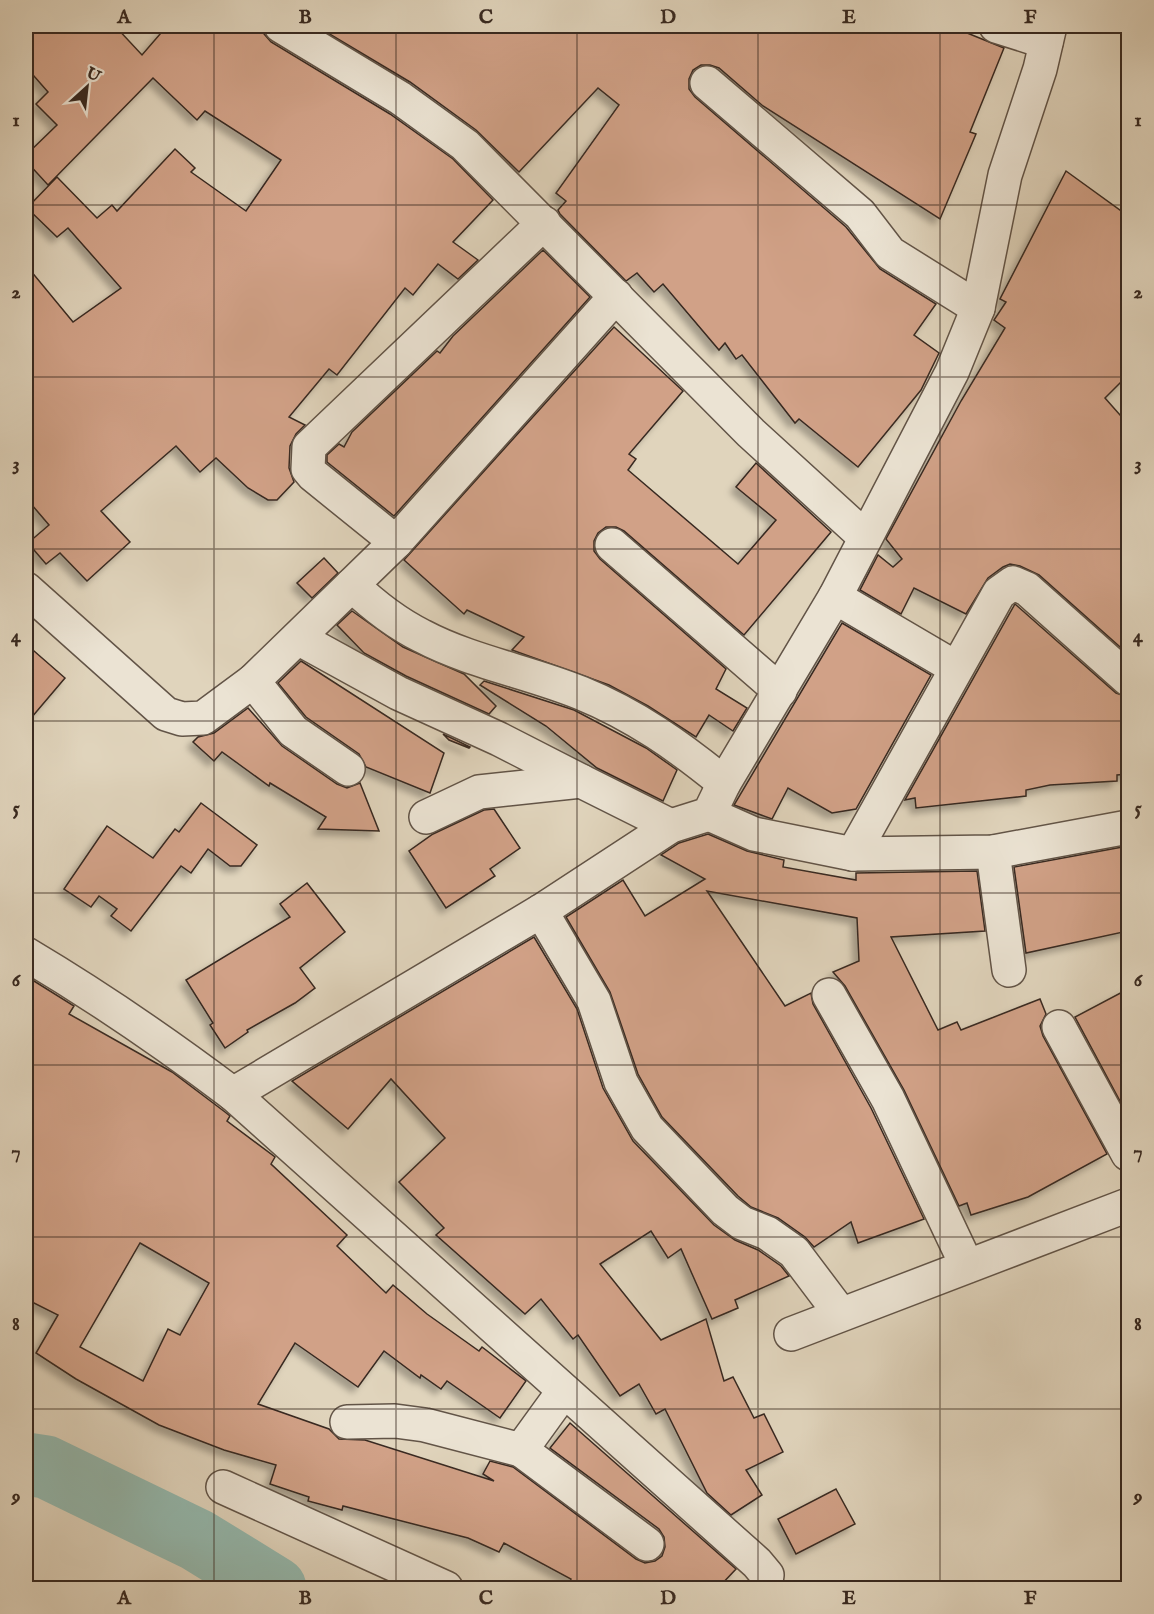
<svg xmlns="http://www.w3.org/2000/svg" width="1154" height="1614" font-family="'IM FELL English',serif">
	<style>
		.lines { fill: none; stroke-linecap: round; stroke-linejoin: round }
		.river { stroke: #94b8ad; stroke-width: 63 }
		.building { fill: #d1a187; stroke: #382920; stroke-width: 1.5; fill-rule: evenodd; filter: url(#shadow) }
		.minor-casing { stroke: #625447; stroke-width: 36 }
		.minor { stroke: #ebe3d3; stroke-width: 33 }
		.grid { fill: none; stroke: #382920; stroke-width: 1.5; stroke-opacity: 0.55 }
		.neatline { fill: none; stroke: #382920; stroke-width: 2 }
		.grid-label { font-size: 20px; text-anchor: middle; font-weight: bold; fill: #382920 }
	</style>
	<defs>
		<filter id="shadow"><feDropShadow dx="-5.5" dy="5.5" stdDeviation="3" flood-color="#0004"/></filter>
	</defs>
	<rect width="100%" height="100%" fill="#e0d4bc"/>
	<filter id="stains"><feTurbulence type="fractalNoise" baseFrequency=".00333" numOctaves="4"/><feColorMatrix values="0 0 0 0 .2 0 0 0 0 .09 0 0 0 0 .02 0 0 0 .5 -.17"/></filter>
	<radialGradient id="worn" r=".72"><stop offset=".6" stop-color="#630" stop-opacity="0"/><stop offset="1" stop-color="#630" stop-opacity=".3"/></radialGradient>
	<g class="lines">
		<polyline class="river" points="26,1464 46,1467 197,1540 275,1588"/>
	</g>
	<g class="building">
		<polygon points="26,26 115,26 142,55 167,26 262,26 264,34 271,42 390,114 453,159 493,200 453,242 478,260 458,279 438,264 413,295 405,288 337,375 329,369 289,417 305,425 296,434 290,446 289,468 294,482 277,500 268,500 248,488 216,458 200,472 176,446 101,511 130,542 87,581 60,553 46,564 28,543 49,525 26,498 26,265 73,322 121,288 68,228 57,237 27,208 57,177 97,218 112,205 117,211 175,149 195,168 191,172 246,211 281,160 205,111 197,120 153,78 48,185 26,161 26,155 57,125 36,104 48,92 26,67"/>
		<polygon points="316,26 950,26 1004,48 970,132 976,134 940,219 763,106 719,68 710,65 701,65 693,70 689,79 689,89 695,97 846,227 880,269 936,304 914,335 939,353 921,390 858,467 799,419 795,423 742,355 736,359 725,343 719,350 663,284 654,292 637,273 626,281 560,214 558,210 566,201 556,193 619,105 598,88 519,172 476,130 410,82"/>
		<polygon points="1066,171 1128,216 1128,375 1105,398 1128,424 1128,654 1039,575 1020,566 1010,564 1003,567 988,578 966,614 914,588 901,614 860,590 878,555 893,567 902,559 886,539 961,401 1005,328 994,320 1006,302 1000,299"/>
		<polygon points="543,250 590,297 394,516 327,462 327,455 339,444 344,447 352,432 437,351 440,353 453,336"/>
		<polygon points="614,327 683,391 629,454 636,459 628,470 738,564 776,520 736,487 756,463 831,532 744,635 624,531 616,527 606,527 598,533 594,541 594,551 600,559 726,669 716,689 747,708 733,731 709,715 696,737 648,706 609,685 512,650 524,637 467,610 464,614 404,560"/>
		<polygon points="324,558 338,573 312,598 297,583"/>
		<polygon points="1015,604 1116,693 1128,697 1128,774 1117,775 1117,781 1050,785 1026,790 1026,796 916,808 915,798 905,800"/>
		<polygon points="352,611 403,647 464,674 496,706 489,714 406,676 364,653 337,625"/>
		<polygon points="842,623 931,675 856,809 832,813 788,788 772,819 734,805"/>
		<polygon points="26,644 65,678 26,724"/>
		<polygon points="301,661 444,753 430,793 366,767 359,754 306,717 278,683"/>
		<polygon points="484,681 574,710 646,748 677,770 663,801 597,768 546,726 480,685"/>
		<polygon points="248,708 282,746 337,784 347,788 360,783 379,831 318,829 326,817 270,783 269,786 222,752 214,761 193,742 198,737 214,733"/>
		<polygon points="443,734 470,747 469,748 449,740"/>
		<polygon points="201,803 257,845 241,866 230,866 208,849 191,873 181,866 131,931 111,916 117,909 99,896 91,907 64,889 107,826 153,858 175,829 179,832"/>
		<polygon points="494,809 520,848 490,869 495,876 446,908 409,851 433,834 484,810"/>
		<polygon points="708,834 747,851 784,860 783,867 856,880 856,873 977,871 985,931 891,937 938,1030 957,1022 961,1030 1040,999 1046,1014 1040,1026 1043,1036 1107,1154 1028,1197 971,1215 967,1203 959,1206 904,1090 845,986 833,972 859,961 857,918 707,891 785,1006 811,993 813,1004 871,1108 924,1219 858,1243 851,1222 814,1247 805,1237 778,1218 751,1207 738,1196 662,1117 638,1074 610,992 566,917 623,880 645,916 705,879 661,855 679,843"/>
		<polygon points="1128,846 1128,931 1026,953 1014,867"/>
		<polygon points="307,883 345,932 300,968 315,988 295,1003 247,1030 248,1032 225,1048 210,1025 213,1023 186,980 290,917 280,904"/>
		<polygon points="534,937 577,1009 603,1088 633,1141 714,1225 735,1240 758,1250 781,1266 789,1276 735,1300 738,1308 712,1319 681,1249 668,1258 651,1231 600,1264 661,1340 706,1319 724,1381 733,1377 754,1418 764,1414 783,1452 746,1470 762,1495 731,1515 707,1493 665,1409 656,1414 639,1384 620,1396 578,1335 573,1339 541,1299 525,1314 436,1235 444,1228 399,1182 445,1138 391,1079 348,1129 292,1081"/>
		<path d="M26 976 74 1006 69 1014 172 1072 225 1112 230 1116 227 1121 275 1157 271 1164 347 1235 337 1246 386 1293 393 1285 427 1314 479 1351 482 1347 526 1381 500 1418 447 1381 441 1389 421 1375 420 1378 384 1351 358 1387 295 1343 258 1404 329 1429 339 1439 365 1440 494 1481 483 1474 490 1461 513 1467 636 1559 645 1563 655 1561 662 1556 665 1547 664 1537 659 1529 550 1448 570 1423 736 1569 718 1588H567L571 1579 504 1543 499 1552 468 1538 343 1506 342 1510 308 1501 309 1497 270 1484 276 1465 224 1450 159 1425 76 1379 36 1353 58 1315 26 1299ZM140 1243 209 1283 180 1335 168 1329 143 1381 80 1347Z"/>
		<polygon points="1128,989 1128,1116 1075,1017"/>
		<polygon points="836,1489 855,1524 796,1554 778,1519"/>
	</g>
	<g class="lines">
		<defs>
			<g id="minor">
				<polyline points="281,26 400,98 465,145 751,433 865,537"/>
				<polyline points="996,26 1046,42"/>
				<polyline points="707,83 860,214 890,253 978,308"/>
				<polyline points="396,542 313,475 308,469 309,447 544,223"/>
				<polyline points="612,545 780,691"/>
				<path d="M352 585C373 605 396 623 422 636 471 662 530 672 581 693 635 715 680 747 724 783"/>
				<polyline points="26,589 166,714 182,719 203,718 253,681 396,542 616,296"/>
				<polyline points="835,597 956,668"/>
				<polyline points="298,638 398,693 499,739 581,781"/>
				<polyline points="253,681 293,731 348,769"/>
				<polyline points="709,814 754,834 853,854 993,852 1128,827"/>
				<polyline points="426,817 479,792 581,781 671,826"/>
				<polyline points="993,852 1009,970"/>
				<polyline points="853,854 999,593 1013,583 1027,589 1128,679"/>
				<polyline points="541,911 594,1001 621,1082 647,1128 725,1210 742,1223 767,1233 794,1252 840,1313"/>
				<path d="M26 954C100 998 164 1042 233 1094L757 1563 767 1575 765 1588"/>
				<polyline points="829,995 888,1099 967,1266"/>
				<polyline points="1059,1027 1128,1154"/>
				<polyline points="233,1094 541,911 671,826 709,814 724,783 835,597 952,372 978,308 1005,175 1040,69 1050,26"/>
				<polyline points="791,1334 1128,1205"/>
				<polyline points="347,1422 395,1421 425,1425 521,1450 563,1392"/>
				<polyline points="521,1450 647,1544"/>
				<polyline points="223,1487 446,1588"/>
			</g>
		</defs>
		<use href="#minor" class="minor-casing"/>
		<use href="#minor" class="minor"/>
	</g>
	<path class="grid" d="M214 26V1588M396 26V1588M577 26V1588M758 26V1588M940 26V1588M26 205H1128M26 377H1128M26 549H1128M26 721H1128M26 893H1128M26 1065H1128M26 1237H1128M26 1409H1128"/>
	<rect width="1154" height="1614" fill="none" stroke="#e0d4bc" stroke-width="66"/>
	<g transform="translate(87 87) rotate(27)" stroke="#ebe3d3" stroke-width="4.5" paint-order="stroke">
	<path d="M0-4.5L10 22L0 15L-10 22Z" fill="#382920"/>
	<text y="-9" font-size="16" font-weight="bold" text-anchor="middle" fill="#382920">U</text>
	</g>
	<rect x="33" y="33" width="1088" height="1548" class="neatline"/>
	<g class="grid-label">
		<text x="124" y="23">A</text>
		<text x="305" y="23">B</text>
		<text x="486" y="23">C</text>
		<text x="668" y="23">D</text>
		<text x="849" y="23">E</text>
		<text x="1030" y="23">F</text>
		<text x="16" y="126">1</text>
		<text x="1138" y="126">1</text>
		<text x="16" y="298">2</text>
		<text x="1138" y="298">2</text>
		<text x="16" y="470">3</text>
		<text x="1138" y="470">3</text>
		<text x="16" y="642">4</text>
		<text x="1138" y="642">4</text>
		<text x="16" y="814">5</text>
		<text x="1138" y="814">5</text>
		<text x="16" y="986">6</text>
		<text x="1138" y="986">6</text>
		<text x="16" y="1158">7</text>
		<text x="1138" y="1158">7</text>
		<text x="16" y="1330">8</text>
		<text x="1138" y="1330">8</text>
		<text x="16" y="1502">9</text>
		<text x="1138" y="1502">9</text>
		<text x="124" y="1604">A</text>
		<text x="305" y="1604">B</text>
		<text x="486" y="1604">C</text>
		<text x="668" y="1604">D</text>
		<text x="849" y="1604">E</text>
		<text x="1030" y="1604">F</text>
	</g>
	<rect width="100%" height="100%" filter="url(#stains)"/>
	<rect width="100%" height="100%" fill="url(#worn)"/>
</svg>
